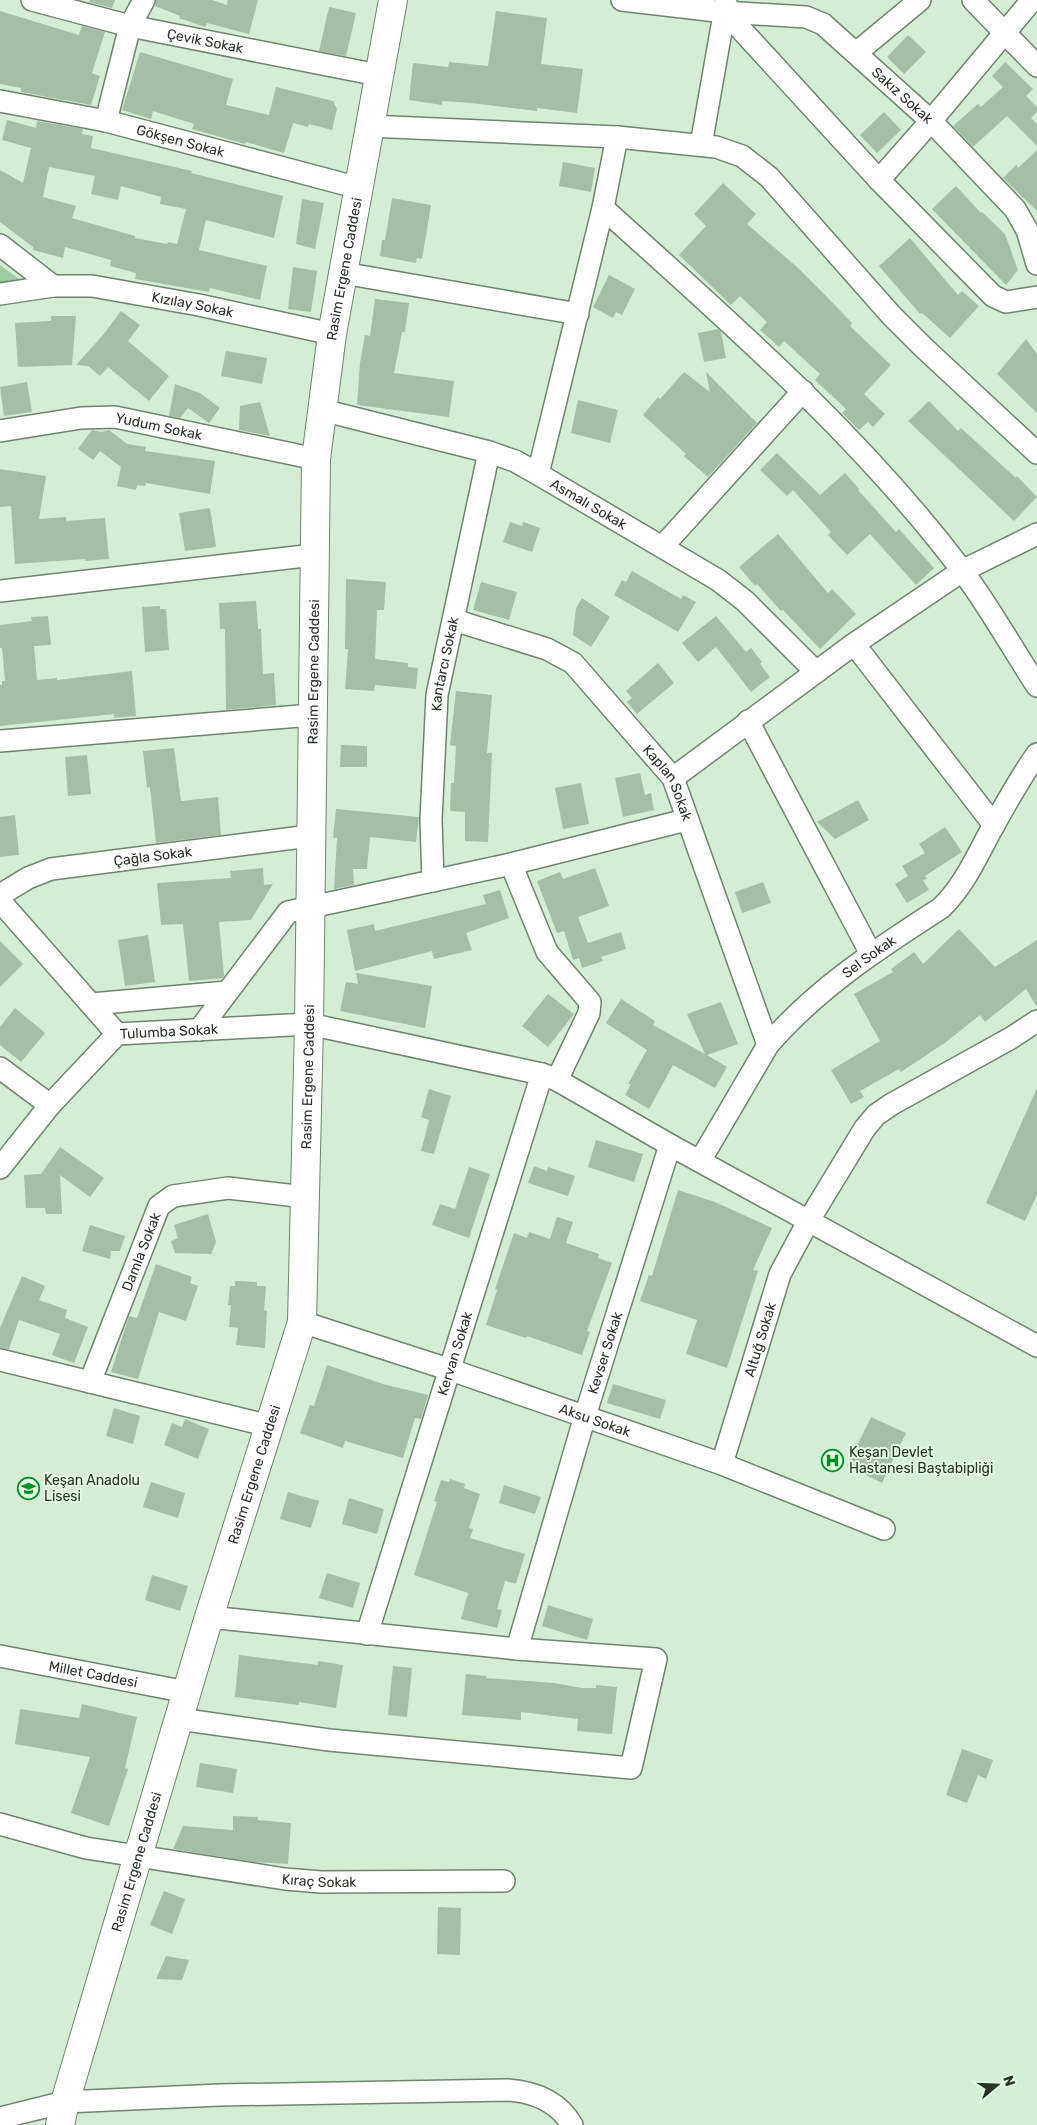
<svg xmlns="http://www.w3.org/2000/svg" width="1037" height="2125" font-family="Rubik,sans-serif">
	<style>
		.green { fill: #9dce9d }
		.building { fill: #a6bea6; fill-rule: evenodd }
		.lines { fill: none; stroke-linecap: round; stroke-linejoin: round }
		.street-casing { stroke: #6f856f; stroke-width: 24 }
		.secondary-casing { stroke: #6f856f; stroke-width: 30 }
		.street { stroke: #fff; stroke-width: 21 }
		.secondary { stroke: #fff; stroke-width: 28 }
		.labels { text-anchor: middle; stroke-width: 4; stroke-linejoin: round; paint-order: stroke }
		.street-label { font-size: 14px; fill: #293329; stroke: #e1fae1 }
		.poi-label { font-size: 14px; fill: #293329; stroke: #e1fae1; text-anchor: start }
	</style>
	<rect width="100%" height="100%" fill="#d4edd4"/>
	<polygon class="green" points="0,265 19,279 0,282"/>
	<g class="building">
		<polygon points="90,0 115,0 112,8 89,2"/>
		<polygon points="156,0 212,0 227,5 228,0 258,0 249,34 207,23 205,27 179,18 180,16 155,6"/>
		<polygon points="329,7 356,13 346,56 319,51"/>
		<polygon points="0,11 79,35 82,26 105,32 92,73 100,76 91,105 21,92 21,88 0,84"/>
		<polygon points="496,11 547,18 541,64 583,69 577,113 537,108 537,111 471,103 442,101 442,105 409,100 413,63 448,67 449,62 488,66"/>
		<polygon points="908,35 926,52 904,74 887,57"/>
		<polygon points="140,52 233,79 226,105 269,115 276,87 333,101 337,109 332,130 309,124 308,127 293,123 284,153 246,142 245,144 192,129 194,124 153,111 151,119 122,110"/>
		<polygon points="1005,62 1033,89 1026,96 1037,107 1037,112 1031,118 1037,124 1037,146 1007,116 973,147 953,126 978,104 981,107 1003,87 992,76"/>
		<polygon points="884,112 901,130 877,153 860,135"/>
		<path d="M7 120 36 128 37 121 83 129 82 134 93 136 91 148 192 171 191 173 283 196 274 238 206 220 199 250 267 266 260 300 210 288 209 292 135 279 136 273 110 266 111 260 65 247 63 258 33 250V247L0 222V170L23 183 31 148 2 140ZM49 167 95 176 91 194 118 200 121 186 161 197 160 204 186 209 177 244 168 242 167 244 135 238V236L72 218 76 206 43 197Z"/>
		<polygon points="1037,150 1037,211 1003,178 1016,165 1018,168"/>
		<polygon points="563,162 595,168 591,192 559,186"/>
		<polygon points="723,183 756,214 747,224 797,267 827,297 852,323 850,326 891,365 864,394 885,414 873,427 868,422 859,430 842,413 846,409 815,380 820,374 784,341 779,347 760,330 767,322 740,296 731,305 679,255 706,226 694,214"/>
		<polygon points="956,186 981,213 982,212 1005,234 1018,270 1006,285 932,209"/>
		<polygon points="392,198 431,205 422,259 417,258 416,263 380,256 382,240 385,240"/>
		<polygon points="302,199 324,203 315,249 296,244"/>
		<polygon points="910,238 958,295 962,291 979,306 950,338 922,313 920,314 879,266"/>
		<polygon points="293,267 317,271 311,312 288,309"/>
		<polygon points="609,275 635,289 622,315 616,312 613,318 593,307"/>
		<polygon points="375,299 409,303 405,332 402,332 394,373 454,381 449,417 357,405 360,363 365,335 370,336"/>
		<polygon points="121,311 140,325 128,341 169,376 149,401 108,367 100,376 88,366 76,365 103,335"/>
		<polygon points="51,316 76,316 72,365 18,367 15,323 51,321"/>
		<polygon points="718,329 721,332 726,358 704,362 698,333"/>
		<polygon points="1026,339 1037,354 1037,413 997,374"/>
		<polygon points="226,351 267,358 262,384 221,376"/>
		<polygon points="684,372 710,392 706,372 757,423 708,477 684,456 686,454 643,415 658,397 660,399"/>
		<polygon points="27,382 32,412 4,416 0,387"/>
		<polygon points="175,384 200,393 220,408 209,423 188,408 180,418 169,416"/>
		<polygon points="578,400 618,410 610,443 571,433"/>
		<polygon points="929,401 958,431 961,428 1016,478 1017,476 1037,497 1014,521 908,421"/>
		<polygon points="260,402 270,436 239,430 240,406"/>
		<polygon points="92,430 102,432 109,430 127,444 146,447 145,451 215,461 210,494 146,483 145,486 137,485 136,490 117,486 121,467 100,451 93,460 78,449"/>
		<polygon points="777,453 820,495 845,473 859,489 858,490 896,532 899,529 934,568 916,585 870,534 847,555 828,535 831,532 793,490 787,496 760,470"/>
		<polygon points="0,469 46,476 39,519 66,517 66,521 105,518 109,559 85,561 85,559 15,564 11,506 0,507"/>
		<polygon points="210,508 216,547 185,551 179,513"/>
		<polygon points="510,522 522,526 523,522 540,528 532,552 503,542"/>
		<polygon points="778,534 828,593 832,589 856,614 820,649 783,610 781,611 757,584 755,586 739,567"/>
		<polygon points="632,571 681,599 683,595 696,602 678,632 614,595 622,580 626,582"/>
		<polygon points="346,579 386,582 384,610 377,610 375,659 408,663 408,667 418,668 416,689 375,685 374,691 345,689 348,649 345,649"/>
		<polygon points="481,582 517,592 509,620 473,610"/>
		<polygon points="582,598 610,617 591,647 573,635 576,608"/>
		<polygon points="256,601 258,629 261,629 263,674 274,673 276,705 226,710 225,629 220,629 219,603"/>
		<polygon points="160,606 160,609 166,609 169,650 145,652 142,607"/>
		<polygon points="48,616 51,645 34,646 37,680 57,678 57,680 132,671 136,716 114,718 114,714 0,726 0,685 2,685 2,681 5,681 2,648 0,648 0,625 32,621 31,617"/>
		<polygon points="716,616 746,652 751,648 762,662 760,664 770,677 751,692 716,647 698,662 682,643"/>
		<polygon points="658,663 674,683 637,714 627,702 632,698 626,691"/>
		<polygon points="456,691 492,695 487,753 492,753 488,842 465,841 465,812 450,811 451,783 454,783 456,746 450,745"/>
		<polygon points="341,745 367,746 367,767 340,767"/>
		<polygon points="174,748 181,801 218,797 221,835 156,843 150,787 147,788 143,751"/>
		<polygon points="87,755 91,794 68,796 65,757"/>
		<polygon points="640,773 645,795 651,793 654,810 623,817 615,778"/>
		<polygon points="581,783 589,824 563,829 555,788"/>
		<polygon points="858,800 869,820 835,839 817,822"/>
		<polygon points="336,809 419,817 416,842 370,837 367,869 353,869 354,885 334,889 337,838 333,838"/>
		<polygon points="15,815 19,855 0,857 0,817"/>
		<polygon points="945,827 962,852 925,876 927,879 923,880 929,890 907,903 895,884 908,876 902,866 925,853 919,844"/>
		<polygon points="263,868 264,885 273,884 251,920 219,922 224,976 223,978 189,981 183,924 161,925 157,883 231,878 230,871"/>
		<polygon points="595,868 609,906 578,917 588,943 621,932 626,949 601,957 603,961 582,968 579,958 573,960 564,931 557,933 537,881 560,872 563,879"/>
		<polygon points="763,882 771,903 742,913 735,892"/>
		<polygon points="500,890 509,918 466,933 472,950 434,959 432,951 355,971 347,930 374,924 375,931 486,904 483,895"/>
		<polygon points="959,929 995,967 1037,940 1037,1007 1026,989 985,1022 980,1015 946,1042 901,1072 899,1069 860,1091 864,1097 851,1104 831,1070 880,1041 854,994 893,972 891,969 914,952 923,964"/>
		<polygon points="148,935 155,982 125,986 118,940"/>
		<polygon points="0,941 23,964 0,987"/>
		<polygon points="356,973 432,986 425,1028 340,1011 346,982 358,984"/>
		<polygon points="548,994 574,1014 548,1047 522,1026"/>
		<polygon points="621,999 655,1021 653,1025 705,1054 687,1014 721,1002 738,1044 707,1055 727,1067 715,1088 673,1065 649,1109 625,1095 631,1084 628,1084 647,1050 606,1023"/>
		<polygon points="15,1008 45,1033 21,1062 0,1045 0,1027"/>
		<polygon points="1037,1088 1037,1195 1025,1221 986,1203"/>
		<polygon points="429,1089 451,1096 434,1154 421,1151 429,1120 421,1117"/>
		<polygon points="596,1140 643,1154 634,1182 588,1167"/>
		<polygon points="60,1147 104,1178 90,1197 60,1175 62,1214 46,1214 45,1208 26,1208 24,1175 41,1174"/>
		<polygon points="534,1166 547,1171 548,1167 575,1176 568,1196 528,1183"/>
		<polygon points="469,1167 490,1174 469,1238 432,1225 440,1204 455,1209"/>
		<polygon points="678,1190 715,1202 772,1228 753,1270 758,1271 727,1368 686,1354 697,1320 640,1301 649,1275 652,1276"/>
		<polygon points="208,1214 216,1242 211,1254 175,1253 171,1241 178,1238 174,1225"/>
		<polygon points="557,1217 573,1222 566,1243 599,1254 598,1258 612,1263 587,1331 590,1332 582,1355 527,1336 526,1338 486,1325 497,1290 495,1289 514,1233 527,1238 529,1232 550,1239"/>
		<polygon points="90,1225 125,1236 120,1251 111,1251 110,1259 82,1251"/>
		<polygon points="156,1264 192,1277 190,1283 198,1286 186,1321 159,1312 138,1379 111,1372 129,1316 137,1318"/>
		<polygon points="22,1276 45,1286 39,1300 67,1310 65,1318 88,1327 74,1363 52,1355 60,1334 19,1320 9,1349 0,1348 0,1328"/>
		<polygon points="235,1281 257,1282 257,1286 266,1286 264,1310 267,1311 265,1348 236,1345 238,1328 229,1327 231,1305 228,1305 230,1286 235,1286"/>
		<polygon points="327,1365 383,1384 428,1395 421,1419 415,1418 403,1458 345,1441 343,1448 300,1433 310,1405 314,1406"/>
		<polygon points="613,1384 666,1400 660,1419 607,1403"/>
		<polygon points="114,1408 140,1416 133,1444 106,1436"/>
		<polygon points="871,1417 906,1433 882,1483 847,1466"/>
		<polygon points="185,1419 209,1429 198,1459 164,1445 172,1423 182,1427"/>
		<polygon points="450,1479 465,1484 464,1488 480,1494 469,1528 473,1529 470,1538 525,1554 516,1584 505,1581 497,1609 502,1610 497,1628 461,1619 468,1593 414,1575 437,1502 434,1501 441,1480 449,1482"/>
		<polygon points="151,1482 185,1493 178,1518 143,1507"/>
		<polygon points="504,1485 541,1497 535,1514 499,1503"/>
		<polygon points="288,1492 319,1501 311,1528 280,1519"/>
		<polygon points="349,1498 384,1509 377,1534 342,1524"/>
		<polygon points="327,1573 360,1583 353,1608 319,1598"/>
		<polygon points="152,1575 188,1586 180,1611 145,1600"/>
		<polygon points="548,1605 593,1619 587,1640 542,1626"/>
		<polygon points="239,1655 318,1665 318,1661 343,1665 336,1708 299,1702 299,1705 235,1697"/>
		<polygon points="393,1666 412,1668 407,1717 388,1715"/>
		<polygon points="466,1674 487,1676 486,1678 554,1683 582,1688 596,1688 596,1685 617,1687 612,1734 577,1731 578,1719 521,1712 521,1720 462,1715"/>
		<polygon points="82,1704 137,1717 125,1768 128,1769 109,1826 71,1813 90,1757 15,1744 20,1709 79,1718"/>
		<polygon points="962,1749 993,1760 986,1779 978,1775 967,1803 946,1795"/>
		<polygon points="200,1763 237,1769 233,1793 196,1787"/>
		<polygon points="233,1816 258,1817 258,1820 291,1823 288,1864 254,1862 173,1849 183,1826 233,1830"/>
		<polygon points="164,1891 185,1899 172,1934 150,1925"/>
		<polygon points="438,1907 461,1908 460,1955 437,1954"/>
		<polygon points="166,1956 189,1960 182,1980 156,1979"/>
	</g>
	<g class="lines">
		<defs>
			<g id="street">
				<path id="s1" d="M32 0 130 26 378 75"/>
				<path id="s2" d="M622 0 725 12 806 17 823 24 931 121 1015 209 1027 230 1037 264"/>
				<polyline points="973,0 1037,66"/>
				<polyline points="725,12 879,180 993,296 1006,302 1037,297"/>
				<polyline points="856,53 920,0"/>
				<path id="s3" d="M0 101 106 121 359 188"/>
				<polyline points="106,121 130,26 144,0"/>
				<polyline points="369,126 617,137 716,147 742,156 769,177 891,315 923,347 1037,453"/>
				<polyline points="701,145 726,3"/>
				<polyline points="879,180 931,121 1032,0"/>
				<path d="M603 208C729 322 858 433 961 569 989 606 1012 648 1037 686"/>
				<polyline points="0,245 53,286"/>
				<polyline points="343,273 578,314"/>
				<path id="s4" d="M0 294 53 286H92L199 305 332 334"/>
				<path id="s5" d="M322 410 489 452 515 461 538 474 718 580 745 601 816 672"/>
				<path id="s6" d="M0 431 81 418 115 417 316 459"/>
				<polyline points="538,474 603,208 617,137"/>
				<polyline points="663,546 803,391"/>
				<polyline points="0,591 314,555"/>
				<path id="s7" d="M454 620 547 649 573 663 673 778 768 1045"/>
				<polyline points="854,644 994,825"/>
				<polyline points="748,721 871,954"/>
				<polyline points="0,741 312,715"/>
				<polyline points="673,778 854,644 962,571 1037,534"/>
				<polyline points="511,864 547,952 590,1002 589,1013 557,1080"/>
				<path id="s8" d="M433 881 431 820 437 695 489 452"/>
				<path id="s9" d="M0 895 28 878 51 869 310 836"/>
				<polyline points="0,901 117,1034"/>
				<polyline points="91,1004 227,992"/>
				<polyline points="199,1030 288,912 511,864 686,820"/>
				<polyline points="0,1068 50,1105"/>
				<path id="s10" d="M700 1161 768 1045C817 988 879 948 941 908 963 887 975 860 989 834 1004 807 1019 779 1037 754"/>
				<path id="s11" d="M0 1168 50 1105 117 1034 309 1024 542 1074 557 1080 670 1145 1037 1346"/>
				<path id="s12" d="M302 1322 451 1370 722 1464 884 1529"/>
				<polyline points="0,1360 270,1426"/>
				<path id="s13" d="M90 1382 159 1206 173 1196 228 1188 305 1197"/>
				<path id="s14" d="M722 1464 780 1274 809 1220 865 1128 876 1115 892 1104 1011 1038 1037 1021"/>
				<path id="s15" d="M367 1634 542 1074"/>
				<path id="s16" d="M517 1649 585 1416 670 1145"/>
				<path id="s17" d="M0 1656 187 1692"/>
				<polyline points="179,1719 329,1740 631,1768 656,1659 517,1649 209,1617"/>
				<path id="s18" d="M0 1824 86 1848 285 1879 321 1882 504 1881"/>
				<path d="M0 2118 65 2102 219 2095 508 2090C535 2092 558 2101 572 2125"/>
			</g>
			<g id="secondary">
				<path id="s19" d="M60 2125 65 2102 209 1617 302 1322 309 1024 316 459 332 334 393 0"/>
			</g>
		</defs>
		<use href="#street" class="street-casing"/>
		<use href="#secondary" class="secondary-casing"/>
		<use href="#street" class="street"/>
		<use href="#secondary" class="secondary"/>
	</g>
	<defs>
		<symbol id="hospital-ring" viewBox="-11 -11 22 22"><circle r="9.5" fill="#e1fae1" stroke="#008f22" stroke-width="1.5"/><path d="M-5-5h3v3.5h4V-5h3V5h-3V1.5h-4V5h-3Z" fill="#008f22"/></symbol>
		<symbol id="school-ring" viewBox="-11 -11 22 22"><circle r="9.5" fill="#e1fae1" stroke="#008f22" stroke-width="1.5"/><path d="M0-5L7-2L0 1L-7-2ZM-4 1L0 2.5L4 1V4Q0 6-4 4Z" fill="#008f22"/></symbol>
	</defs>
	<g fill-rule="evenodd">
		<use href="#hospital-ring" x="820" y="1448" width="25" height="25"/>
		<use href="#school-ring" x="16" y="1476" width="25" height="25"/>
	</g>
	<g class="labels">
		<g class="street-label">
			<text dy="5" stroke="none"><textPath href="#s1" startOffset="178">Çevik Sokak</textPath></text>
			<text dy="5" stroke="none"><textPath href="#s2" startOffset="310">Sakız Sokak</textPath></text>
			<text dy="5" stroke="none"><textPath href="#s3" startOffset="185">Gökşen Sokak</textPath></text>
			<text dy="5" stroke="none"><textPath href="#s19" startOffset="1894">Rasim Ergene Caddesi</textPath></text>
			<text dy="5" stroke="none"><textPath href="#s4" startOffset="195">Kızılay Sokak</textPath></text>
			<text dy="5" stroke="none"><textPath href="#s6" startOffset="161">Yudum Sokak</textPath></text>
			<text dy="5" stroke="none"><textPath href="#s5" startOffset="285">Asmalı Sokak</textPath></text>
			<text dy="5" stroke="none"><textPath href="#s8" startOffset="218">Kantarcı Sokak</textPath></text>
			<text dy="5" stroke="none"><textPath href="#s19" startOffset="1489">Rasim Ergene Caddesi</textPath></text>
			<text dy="5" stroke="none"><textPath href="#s7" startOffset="281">Kaplan Sokak</textPath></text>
			<text dy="5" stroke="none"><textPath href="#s9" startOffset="160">Çağla Sokak</textPath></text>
			<text dy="5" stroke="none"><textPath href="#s10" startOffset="269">Sel Sokak</textPath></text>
			<text dy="5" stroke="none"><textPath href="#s11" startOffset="230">Tulumba Sokak</textPath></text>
			<text dy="5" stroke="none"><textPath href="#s19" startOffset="1084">Rasim Ergene Caddesi</textPath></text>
			<text dy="5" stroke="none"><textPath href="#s13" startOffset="140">Damla Sokak</textPath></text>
			<text dy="5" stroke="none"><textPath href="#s14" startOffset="130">Altuğ Sokak</textPath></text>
			<text dy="5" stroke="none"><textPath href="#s16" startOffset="309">Kevser Sokak</textPath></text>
			<text dy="5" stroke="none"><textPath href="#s15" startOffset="294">Kervan Sokak</textPath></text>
			<text dy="5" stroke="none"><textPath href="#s12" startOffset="309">Aksu Sokak</textPath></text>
			<text dy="5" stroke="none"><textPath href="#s19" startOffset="679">Rasim Ergene Caddesi</textPath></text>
			<text dy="5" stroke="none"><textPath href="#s17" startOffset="95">Millet Caddesi</textPath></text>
			<text dy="5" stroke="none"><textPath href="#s19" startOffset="274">Rasim Ergene Caddesi</textPath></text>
			<text dy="5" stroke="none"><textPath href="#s18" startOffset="325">Kıraç Sokak</textPath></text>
		</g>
		<g class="poi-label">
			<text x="849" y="1457">Keşan Devlet<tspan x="849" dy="16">Hastanesi Baştabipliği</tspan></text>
			<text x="44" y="1485">Keşan Anadolu<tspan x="44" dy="16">Lisesi</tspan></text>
		</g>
	</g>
	<g transform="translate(997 2085) rotate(71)" stroke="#e1fae1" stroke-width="4" paint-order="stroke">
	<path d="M0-4L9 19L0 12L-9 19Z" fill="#293329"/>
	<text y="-8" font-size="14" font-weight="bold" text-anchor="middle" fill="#293329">N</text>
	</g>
</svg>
